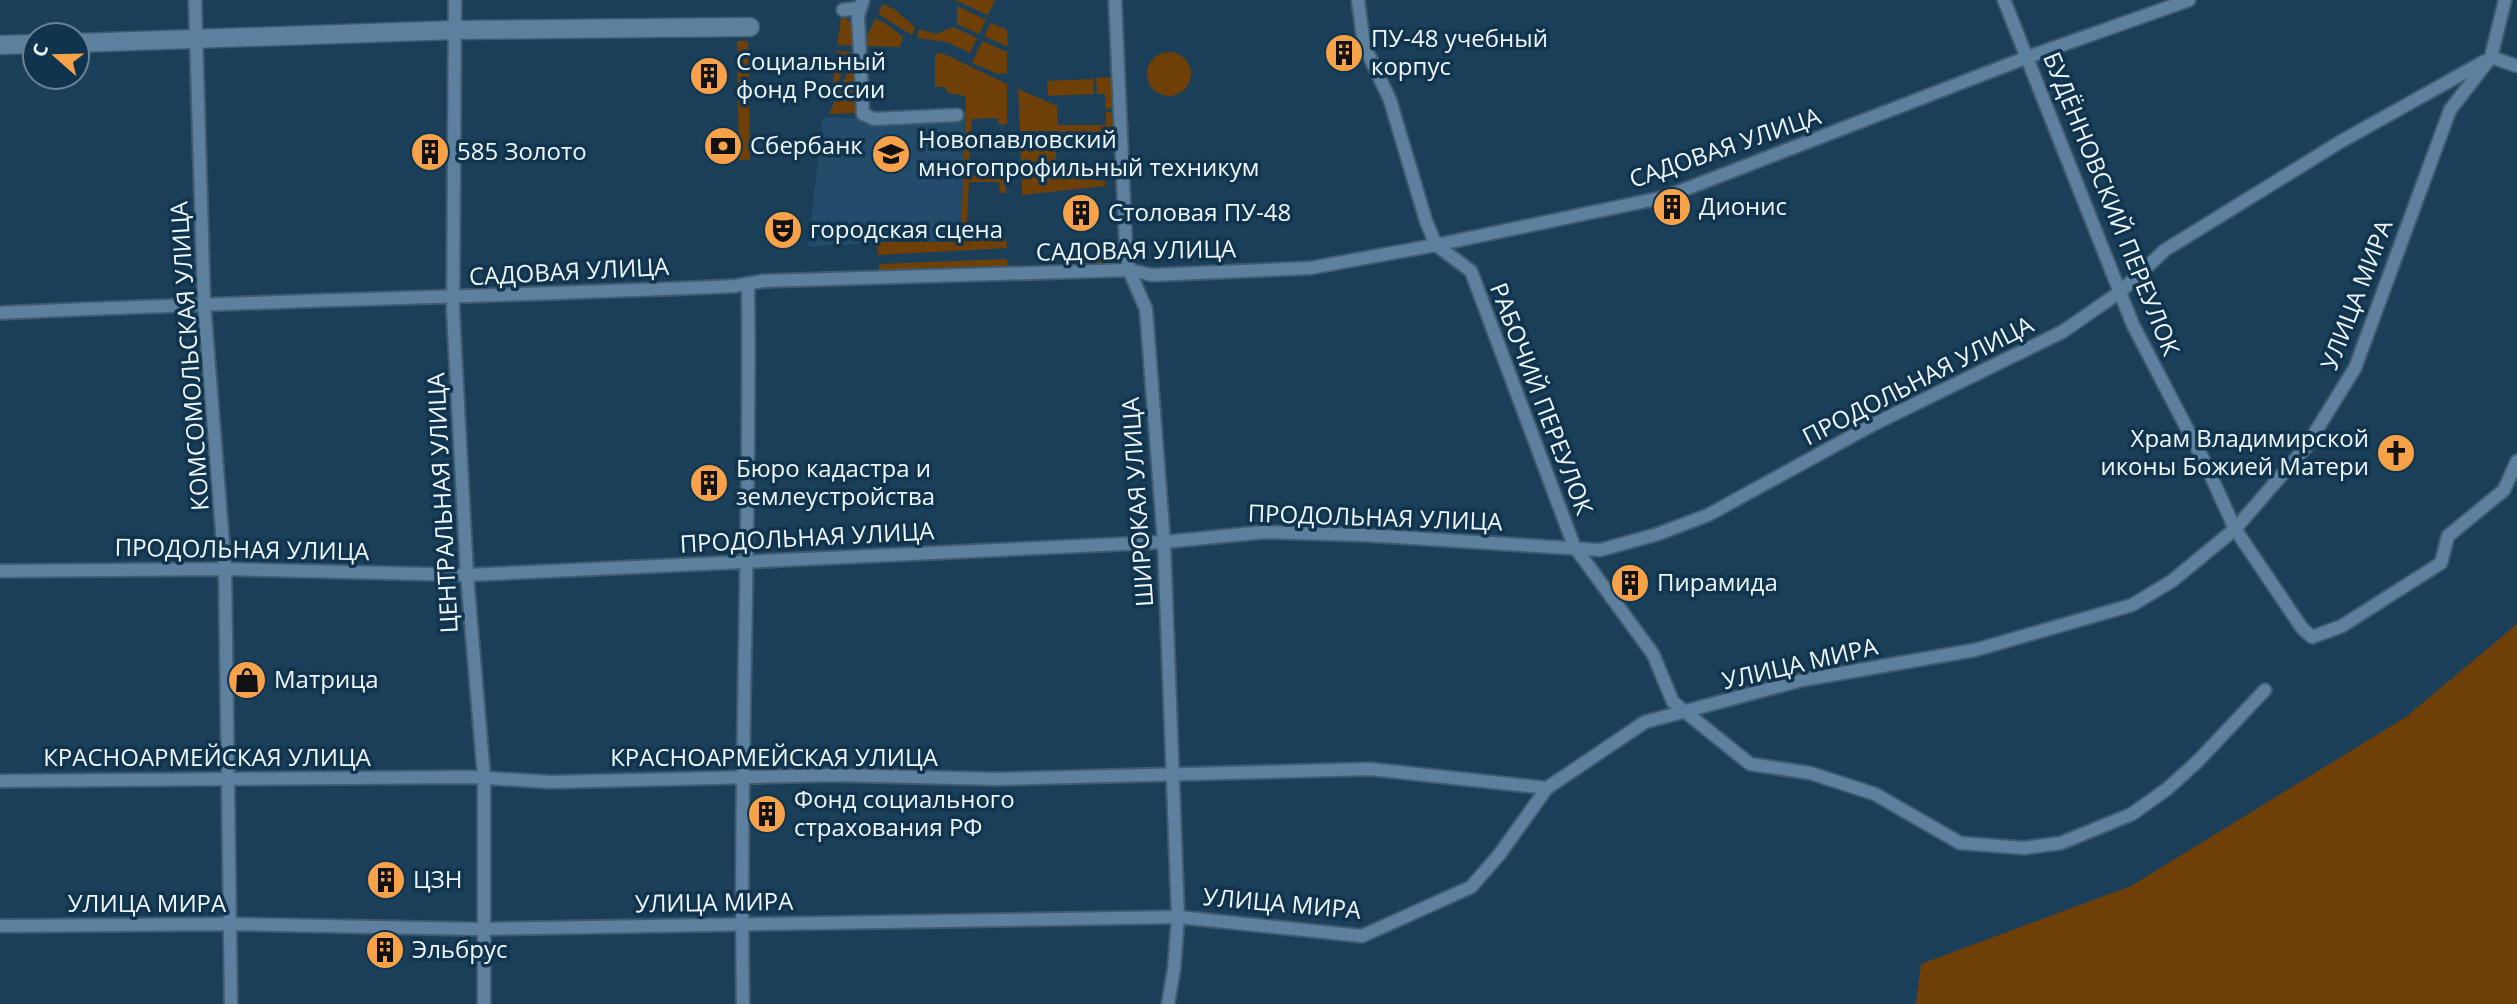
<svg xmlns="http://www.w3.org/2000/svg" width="2517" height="1004" font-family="'Open Sans',sans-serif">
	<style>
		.built { fill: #224c6a }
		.green { fill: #6e4008 }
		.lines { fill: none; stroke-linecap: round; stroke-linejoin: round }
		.street-casing { stroke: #3f5b6f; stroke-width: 16 }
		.secondary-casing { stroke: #3f5b6f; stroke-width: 21 }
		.street { stroke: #5c809d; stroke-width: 12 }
		.secondary { stroke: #5c809d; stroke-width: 18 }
		.labels { text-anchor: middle; stroke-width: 7; stroke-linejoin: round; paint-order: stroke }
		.poi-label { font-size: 24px; fill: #eef6fd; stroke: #11344e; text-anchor: start }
		.street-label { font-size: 24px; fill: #eef6fd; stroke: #11344e }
	</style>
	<rect width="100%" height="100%" fill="#1c3f59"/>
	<polygon class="built" points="965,114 961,242 900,241 808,247 823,117 874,119"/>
	<g class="green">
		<polygon points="955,0 995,0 988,15"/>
		<polygon points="883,4 894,9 915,27 912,35 878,14"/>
		<polygon points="957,6 986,20 979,34 957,24"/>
		<polygon points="842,14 854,26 854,46 837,45"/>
		<polygon points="875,19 885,23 903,37 900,47 862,46"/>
		<polygon points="991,23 1007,30 1008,47 984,36"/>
		<polygon points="953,27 977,38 970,53 947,42 917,38 919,29 936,34"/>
		<polygon points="737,41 748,41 749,83 738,83"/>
		<polygon points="982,41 1007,52 1007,73 998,74 972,63"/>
		<polygon points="837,51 851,52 831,98"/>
		<circle cx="1169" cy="74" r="22"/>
		<polygon points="856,53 858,113 829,114"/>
		<polygon points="942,53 1007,84 1007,124 999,125 998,118 972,119 969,175 999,176 1000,171 1006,171 1006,193 1000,193 999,182 969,182 966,239 1006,238 1007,248 878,255 877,242 961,242 966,96 948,93 945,87 935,87 935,54"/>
		<polygon points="1114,77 1115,108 1106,109 1105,94 1097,94 1096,78"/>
		<polygon points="1093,79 1094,94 1048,96 1047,81"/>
		<polygon points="1018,89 1057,106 1058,125 1106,125 1106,112 1115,112 1118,132 1020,131"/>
		<polygon points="738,93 749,93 750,160 739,160"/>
		<polygon points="1056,139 1056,162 1021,163 1020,140"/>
		<polygon points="1081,169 1093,180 1105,181 1105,186 1022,195 1022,170"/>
		<polygon points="1114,257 1105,268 1065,269 1065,259"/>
		<polygon points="1007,259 1008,270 879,273 879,264"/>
		<polygon points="2517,624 2517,1004 1916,1004 1921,964 2131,886 2406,717"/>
	</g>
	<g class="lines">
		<defs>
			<g id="street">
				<polyline points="195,0 204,303 225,569 231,1004"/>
				<polyline points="455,0 453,311 467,575 484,777 484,1004"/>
				<polyline points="863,0 858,16 863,114 874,119 957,115"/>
				<polyline points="1115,0 1126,249 1129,270 1146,309 1164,542 1178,917 1174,969 1168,1004"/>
				<polyline points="1358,0 1364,45 1390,100 1426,221 1436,245 1471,271 1574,546 1653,654 1673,702 1750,764 1810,773 1875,794 1960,843 2024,848 2061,843 2132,814 2167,789 2197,762 2265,690"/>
				<polyline points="2004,0 2133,325 2206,465 2235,529 2302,628 2312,637 2342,626 2441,563 2448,536 2504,490 2517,461"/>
				<polyline points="843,10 859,8"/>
				<polyline points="2491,57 2517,66"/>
				<path d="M0 313C245 301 490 297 735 286L763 281 1129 270 1152 275 1310 268 1436 245 1665 197 2028 57 2189 0"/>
				<polyline points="0,571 225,569 467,575 1164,542 1265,532 1365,535 1600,550 1658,534 1708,515 1874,424 2062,332 2120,292 2165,250 2340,142 2485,61"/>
				<polyline points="0,781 472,777 551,782 833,775 997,779 1370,769 1547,788"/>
				<polyline points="0,926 231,924 474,929 1178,917 1362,936 1471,887 1499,855 1547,788 1645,722 1802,680 1975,650 2132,605 2172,581 2235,529 2306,447 2355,368 2450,110 2491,57 2505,0"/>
				<path d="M743 1004C739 764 751 524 748 284"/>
			</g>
			<g id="secondary">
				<polyline points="77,43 455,30 750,27"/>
				<polyline points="0,45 35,44"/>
			</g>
		</defs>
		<use href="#street" class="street-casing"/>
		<use href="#secondary" class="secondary-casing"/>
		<use href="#street" class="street"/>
		<use href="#secondary" class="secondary"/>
	</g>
	<defs>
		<symbol id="building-disc" viewBox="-11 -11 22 22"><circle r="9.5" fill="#f7a149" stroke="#11344e"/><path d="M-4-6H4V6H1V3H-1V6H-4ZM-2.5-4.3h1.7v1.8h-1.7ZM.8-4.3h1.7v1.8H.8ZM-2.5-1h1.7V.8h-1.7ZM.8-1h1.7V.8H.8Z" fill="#111"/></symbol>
		<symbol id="bank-disc" viewBox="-11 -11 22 22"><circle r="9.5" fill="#f7a149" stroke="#11344e"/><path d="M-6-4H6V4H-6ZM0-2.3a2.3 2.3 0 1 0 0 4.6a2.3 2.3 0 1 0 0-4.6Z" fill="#111"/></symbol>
		<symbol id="university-disc" viewBox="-11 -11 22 22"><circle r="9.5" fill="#f7a149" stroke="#11344e"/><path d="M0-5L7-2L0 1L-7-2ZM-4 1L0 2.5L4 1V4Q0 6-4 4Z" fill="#111"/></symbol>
		<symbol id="theatre-disc" viewBox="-11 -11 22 22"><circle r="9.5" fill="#f7a149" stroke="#11344e"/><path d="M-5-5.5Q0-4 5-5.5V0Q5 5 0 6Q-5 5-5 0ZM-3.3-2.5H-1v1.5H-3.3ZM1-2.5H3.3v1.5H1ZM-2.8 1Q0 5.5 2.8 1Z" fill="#111"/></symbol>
		<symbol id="church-disc" viewBox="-11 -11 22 22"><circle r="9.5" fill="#f7a149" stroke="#11344e"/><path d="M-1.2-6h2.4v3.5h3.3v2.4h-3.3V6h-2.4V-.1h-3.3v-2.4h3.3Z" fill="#111"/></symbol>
		<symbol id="shop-disc" viewBox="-11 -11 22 22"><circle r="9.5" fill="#f7a149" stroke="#11344e"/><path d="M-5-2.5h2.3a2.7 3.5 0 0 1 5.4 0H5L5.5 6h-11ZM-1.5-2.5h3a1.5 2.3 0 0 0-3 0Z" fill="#111"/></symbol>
	</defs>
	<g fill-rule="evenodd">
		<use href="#building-disc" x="1322" y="31" width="44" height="44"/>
		<use href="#building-disc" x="687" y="54" width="44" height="44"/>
		<use href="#bank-disc" x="701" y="124" width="44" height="44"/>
		<use href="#building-disc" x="408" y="130" width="44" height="44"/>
		<use href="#university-disc" x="869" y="132" width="44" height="44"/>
		<use href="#building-disc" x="1650" y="185" width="44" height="44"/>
		<use href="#building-disc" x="1059" y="191" width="44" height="44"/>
		<use href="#theatre-disc" x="761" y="208" width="44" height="44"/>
		<use href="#church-disc" x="2374" y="431" width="44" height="44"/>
		<use href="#building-disc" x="687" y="461" width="44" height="44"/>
		<use href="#building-disc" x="1608" y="561" width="44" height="44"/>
		<use href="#shop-disc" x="225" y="658" width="44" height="44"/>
		<use href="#building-disc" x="745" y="792" width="44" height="44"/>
		<use href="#building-disc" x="364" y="858" width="44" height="44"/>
		<use href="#building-disc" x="363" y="928" width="44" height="44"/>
	</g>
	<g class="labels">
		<g class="poi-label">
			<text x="1371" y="47">ПУ-48 учебный<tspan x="1371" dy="28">корпус</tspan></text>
			<text x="736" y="70">Социальный<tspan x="736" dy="28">фонд России</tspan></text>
			<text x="918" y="148">Новопавловский<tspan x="918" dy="28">многопрофильный техникум</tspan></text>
			<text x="750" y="154">Сбербанк</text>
			<text x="457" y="160">585 Золото</text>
			<text x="1699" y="215">Дионис</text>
			<text x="1108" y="221">Столовая ПУ-48</text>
			<text x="810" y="238">городская сцена</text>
			<text x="2369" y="447" text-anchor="end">Храм Владимирской<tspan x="2369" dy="28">иконы Божией Матери</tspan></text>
			<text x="736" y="477">Бюро кадастра и<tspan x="736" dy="28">землеустройства</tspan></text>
			<text x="1657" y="591">Пирамида</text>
			<text x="274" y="688">Матрица</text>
			<text x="794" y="808">Фонд социального<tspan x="794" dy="28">страхования РФ</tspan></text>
			<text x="413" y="888">ЦЗН</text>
			<text x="412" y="958">Эльбрус</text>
		</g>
		<g class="street-label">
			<text transform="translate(1725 148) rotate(-19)" y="8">САДОВАЯ УЛИЦА</text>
			<text transform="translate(2111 204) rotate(68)" y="8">БУДЁННОВСКИЙ ПЕРЕУЛОК</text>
			<text transform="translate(1136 251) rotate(-1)" y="8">САДОВАЯ УЛИЦА</text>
			<text transform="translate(569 272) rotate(-3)" y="8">САДОВАЯ УЛИЦА</text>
			<text transform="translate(2357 295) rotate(-69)" y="8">УЛИЦА МИРА</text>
			<text transform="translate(190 356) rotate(-94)" y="8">КОМСОМОЛЬСКАЯ УЛИЦА</text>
			<text transform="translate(1918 381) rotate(-27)" y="8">ПРОДОЛЬНАЯ УЛИЦА</text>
			<text transform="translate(1541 399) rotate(69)" y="8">РАБОЧИЙ ПЕРЕУЛОК</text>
			<text transform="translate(1138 502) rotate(-94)" y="8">ШИРОКАЯ УЛИЦА</text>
			<text transform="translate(443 503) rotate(-93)" y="8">ЦЕНТРАЛЬНАЯ УЛИЦА</text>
			<text transform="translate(1375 518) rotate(2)" y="8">ПРОДОЛЬНАЯ УЛИЦА</text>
			<text transform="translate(807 538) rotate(-3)" y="8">ПРОДОЛЬНАЯ УЛИЦА</text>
			<text transform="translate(242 550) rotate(1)" y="8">ПРОДОЛЬНАЯ УЛИЦА</text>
			<text transform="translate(1800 664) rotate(-13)" y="8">УЛИЦА МИРА</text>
			<text x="207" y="766">КРАСНОАРМЕЙСКАЯ УЛИЦА</text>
			<text x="774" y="766">КРАСНОАРМЕЙСКАЯ УЛИЦА</text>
			<text transform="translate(714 903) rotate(-1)" y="8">УЛИЦА МИРА</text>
			<text x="147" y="912">УЛИЦА МИРА</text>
			<text transform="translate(1282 904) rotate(5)" y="8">УЛИЦА МИРА</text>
		</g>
	</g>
	<g transform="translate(56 56) rotate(290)"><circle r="33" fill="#11344e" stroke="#698294" stroke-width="2"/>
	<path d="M0-5L12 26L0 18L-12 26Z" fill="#f7a149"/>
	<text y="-10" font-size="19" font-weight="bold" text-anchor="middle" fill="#eef6fd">С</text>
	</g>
</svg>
